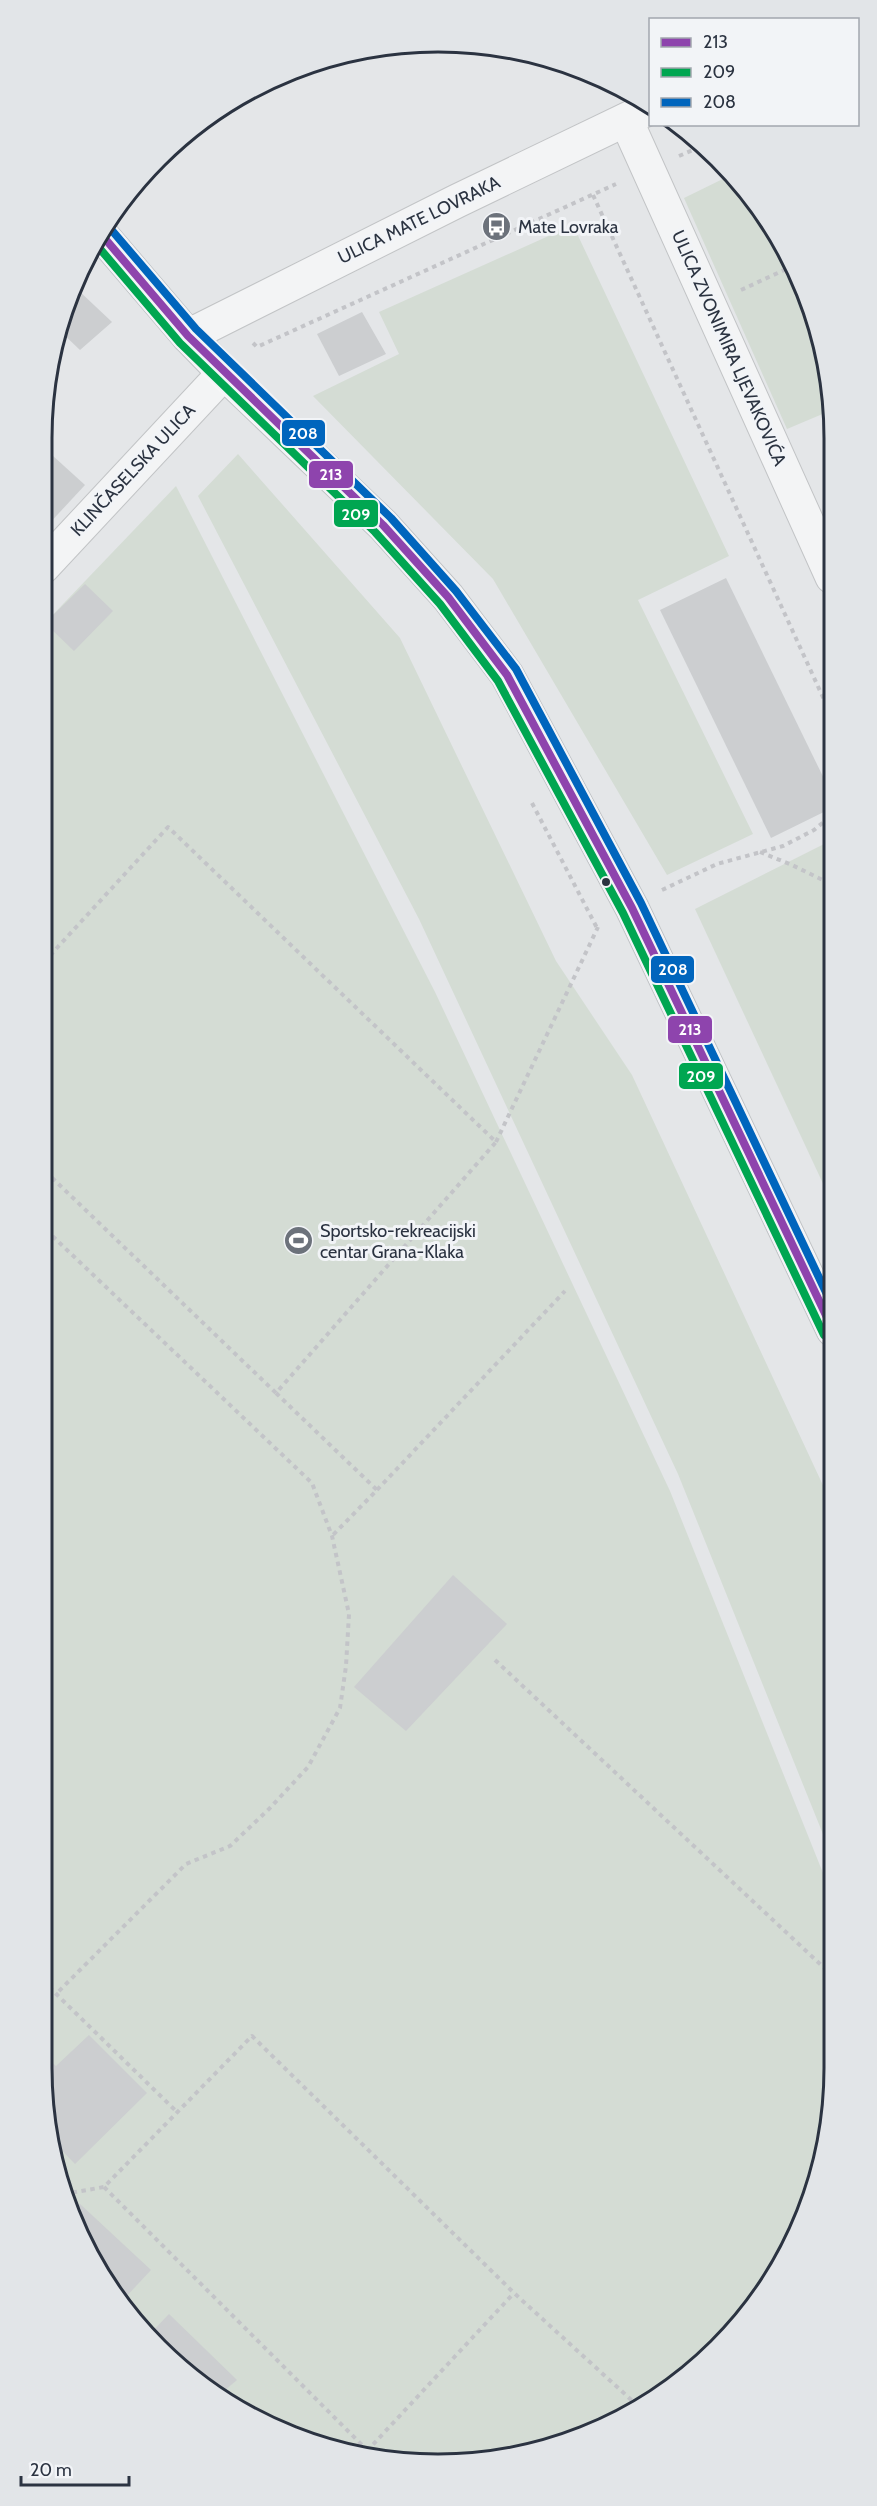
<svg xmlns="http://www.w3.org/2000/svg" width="877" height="2506" font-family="Cabin,sans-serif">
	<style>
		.green { fill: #d4dcd4 }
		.building { fill: #ccced0 }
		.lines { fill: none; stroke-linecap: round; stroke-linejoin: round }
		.minor-casing { stroke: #c2c4c6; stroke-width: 35 }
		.major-casing { stroke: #c0c3c6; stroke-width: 35 }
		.path { stroke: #c3c4c8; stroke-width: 4; stroke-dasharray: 4.5 4.5; stroke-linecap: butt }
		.minor { stroke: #f3f4f5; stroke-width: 33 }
		.major { stroke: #f7f7f7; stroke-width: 33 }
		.bus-1-casing { stroke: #f2f4f7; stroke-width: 12 }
		.bus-2-casing { stroke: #f2f4f7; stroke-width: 12 }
		.bus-3-casing { stroke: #f2f4f7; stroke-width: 12 }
		.bus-1 { stroke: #8e44ad; stroke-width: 8 }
		.bus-2 { stroke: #00a651; stroke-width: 8 }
		.bus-3 { stroke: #0065bd; stroke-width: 8 }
		.bus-dot { fill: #2b3341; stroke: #f2f4f7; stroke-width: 2 }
		.labels { text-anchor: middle; stroke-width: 6; stroke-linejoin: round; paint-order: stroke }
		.street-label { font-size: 18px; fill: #2b3341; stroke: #f2f4f7 }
		.poi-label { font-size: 18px; fill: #2b3341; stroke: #f2f4f7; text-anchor: start }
		.rim { fill: none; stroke: #2b3341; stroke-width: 3 }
		.line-badge { stroke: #f2f4f7; stroke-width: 2 }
		.badge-label { font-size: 16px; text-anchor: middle; font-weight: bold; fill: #fff }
	</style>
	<rect width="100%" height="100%" fill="#e4e6e8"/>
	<g class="green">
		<polygon points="733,174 794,263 832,386 832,410 787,429 684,198"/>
		<polygon points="573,225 729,556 638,600 753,834 667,875 493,579 313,396 399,354 379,312"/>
		<polygon points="238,454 400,638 556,961 632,1075 834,1509 835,1864 678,1474 419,919 198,496"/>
		<polygon points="176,486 435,992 670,1491 835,1903 835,2067 822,2170 768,2288 719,2348 659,2397 541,2451 464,2463 387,2461 263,2423 197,2382 141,2329 72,2219 50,2145 43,625"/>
		<polygon points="832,840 833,1205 695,909"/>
	</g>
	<g class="building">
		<polygon points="78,290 112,322 80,350 58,329 70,297"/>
		<polygon points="362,312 386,354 339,376 317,334"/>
		<polygon points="42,446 85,485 46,527 42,524"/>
		<polygon points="726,578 832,795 832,808 771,838 660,610"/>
		<polygon points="85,584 113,611 74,651 45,623"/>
		<polygon points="453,1575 507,1624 406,1731 354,1687"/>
		<polygon points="89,2035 147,2093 75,2164 50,2138 49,2060 56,2066"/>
		<polygon points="80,2204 151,2270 123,2300 72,2219 70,2213"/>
		<polygon points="169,2314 237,2380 219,2395 197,2382 148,2336"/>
	</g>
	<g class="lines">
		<defs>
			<g id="minor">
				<polyline points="626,120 832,577"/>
				<polyline points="188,336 457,201 650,108"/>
				<polyline points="43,567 224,373"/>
			</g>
			<polyline id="major" points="101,234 188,336 224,373 383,525 448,597 507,675 632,908 833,1330"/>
		</defs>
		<use href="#minor" class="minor-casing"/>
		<use href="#major" class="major-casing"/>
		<g class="path">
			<polyline points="679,156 700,147"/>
			<polyline points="593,195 832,717"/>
			<polyline points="741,290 795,265"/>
			<polyline points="253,343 257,347 616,184"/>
			<polyline points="532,803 597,928"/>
			<polyline points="760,852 792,865 833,885"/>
			<polyline points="662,890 717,864 783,846 814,830 832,815"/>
			<polyline points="44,962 168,827 496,1142 276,1393 45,1171"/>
			<polyline points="496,1142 598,927"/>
			<polyline points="46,1230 312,1483 332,1536 349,1614 346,1666 340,1708 308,1767 269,1809 230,1846 186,1864 56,1994"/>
			<polyline points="276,1393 377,1490 332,1536"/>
			<polyline points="377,1490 565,1291"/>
			<polyline points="495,1660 835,1978"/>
			<polyline points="49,1987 177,2112"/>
			<polyline points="62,2185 70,2193"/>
			<polyline points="104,2187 374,2457"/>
			<polyline points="66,2198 70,2193 104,2187 252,2036 514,2293 638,2406"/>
			<polyline points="367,2451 514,2293"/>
		</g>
		<use href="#minor" class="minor"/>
		<use href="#major" class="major"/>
		<defs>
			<polyline id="bus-1" points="101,234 188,336 383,525 448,597 507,675 632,908 833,1330"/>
			<polyline id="bus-2" points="95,243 180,343 375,532 440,604 498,681 623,913 824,1335"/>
			<polyline id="bus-3" points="109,227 196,329 391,518 456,591 516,669 641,903 833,1307"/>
		</defs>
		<use href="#bus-1" class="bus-1-casing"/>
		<use href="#bus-2" class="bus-2-casing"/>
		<use href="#bus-3" class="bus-3-casing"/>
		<use href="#bus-1" class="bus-1"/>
		<use href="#bus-2" class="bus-2"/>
		<use href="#bus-3" class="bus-3"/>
	</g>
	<defs>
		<symbol id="bus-disc" viewBox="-11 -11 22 22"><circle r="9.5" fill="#6c727b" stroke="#f2f4f7"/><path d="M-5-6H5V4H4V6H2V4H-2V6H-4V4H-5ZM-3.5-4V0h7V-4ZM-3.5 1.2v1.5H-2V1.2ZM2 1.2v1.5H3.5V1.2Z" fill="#fff"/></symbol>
		<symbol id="stadium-disc" viewBox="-11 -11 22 22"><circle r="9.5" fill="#6c727b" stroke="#f2f4f7"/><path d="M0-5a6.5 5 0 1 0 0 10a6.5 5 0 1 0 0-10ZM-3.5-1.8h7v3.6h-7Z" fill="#fff"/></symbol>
	</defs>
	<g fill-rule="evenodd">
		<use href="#bus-disc" x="480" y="210" width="33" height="33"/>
		<use href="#stadium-disc" x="282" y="1224" width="33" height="33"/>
	</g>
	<circle class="bus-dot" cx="606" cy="882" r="5"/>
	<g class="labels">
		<g class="street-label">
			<text transform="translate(419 220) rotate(-26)" y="6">ULICA MATE LOVRAKA</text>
			<text transform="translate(729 348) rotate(66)" y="6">ULICA ZVONIMIRA LJEVAKOVIĆA</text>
			<text transform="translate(133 470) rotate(-47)" y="6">KLINČASELSKA ULICA</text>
		</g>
		<g class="poi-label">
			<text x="518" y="233">Mate Lovraka</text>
			<text x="320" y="1237">Sportsko-rekreacijski<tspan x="320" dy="21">centar Grana-Klaka</tspan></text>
		</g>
	</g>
	<path d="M0 0H877V2506H0ZM438 52H438A386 386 0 0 1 824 438V2068A386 386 0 0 1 438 2454H438A386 386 0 0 1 52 2068V438A386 386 0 0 1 438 52Z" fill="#e2e5e8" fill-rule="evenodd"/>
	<path class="rim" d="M438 52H438A386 386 0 0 1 824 438V2068A386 386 0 0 1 438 2454H438A386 386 0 0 1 52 2068V438A386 386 0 0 1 438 52Z"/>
	<g class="line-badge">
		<rect x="281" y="419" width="45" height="28" rx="6" fill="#0065bd"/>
		<rect x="308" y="460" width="46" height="29" rx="6" fill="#8e44ad"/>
		<rect x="333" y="499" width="46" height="29" rx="6" fill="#00a651"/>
		<rect x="650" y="955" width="45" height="29" rx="6" fill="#0065bd"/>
		<rect x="667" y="1015" width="46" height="29" rx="6" fill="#8e44ad"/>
		<rect x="678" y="1062" width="46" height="28" rx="6" fill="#00a651"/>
	</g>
	<g class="badge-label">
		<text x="303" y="439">208</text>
		<text x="331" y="480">213</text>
		<text x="356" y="520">209</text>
		<text x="673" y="975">208</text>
		<text x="690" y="1035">213</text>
		<text x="701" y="1082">209</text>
	</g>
	<rect x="649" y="18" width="210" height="108" fill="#f2f4f7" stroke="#a2a7ae" stroke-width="1.5"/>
	<rect x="661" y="38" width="30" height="9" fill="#8e44ad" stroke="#a2a7ae" stroke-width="1.5"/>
	<text x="703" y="48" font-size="18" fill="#2b3341">213</text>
	<rect x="661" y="68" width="30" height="9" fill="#00a651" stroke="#a2a7ae" stroke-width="1.5"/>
	<text x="703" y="78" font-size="18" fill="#2b3341">209</text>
	<rect x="661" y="98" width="30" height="9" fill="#0065bd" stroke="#a2a7ae" stroke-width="1.5"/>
	<text x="703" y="108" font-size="18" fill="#2b3341">208</text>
	<path d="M21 2476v9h108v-9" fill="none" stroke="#2b3341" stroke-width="3"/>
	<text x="30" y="2476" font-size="18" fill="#2b3341" stroke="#f2f4f7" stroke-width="4.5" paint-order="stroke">20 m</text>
</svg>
